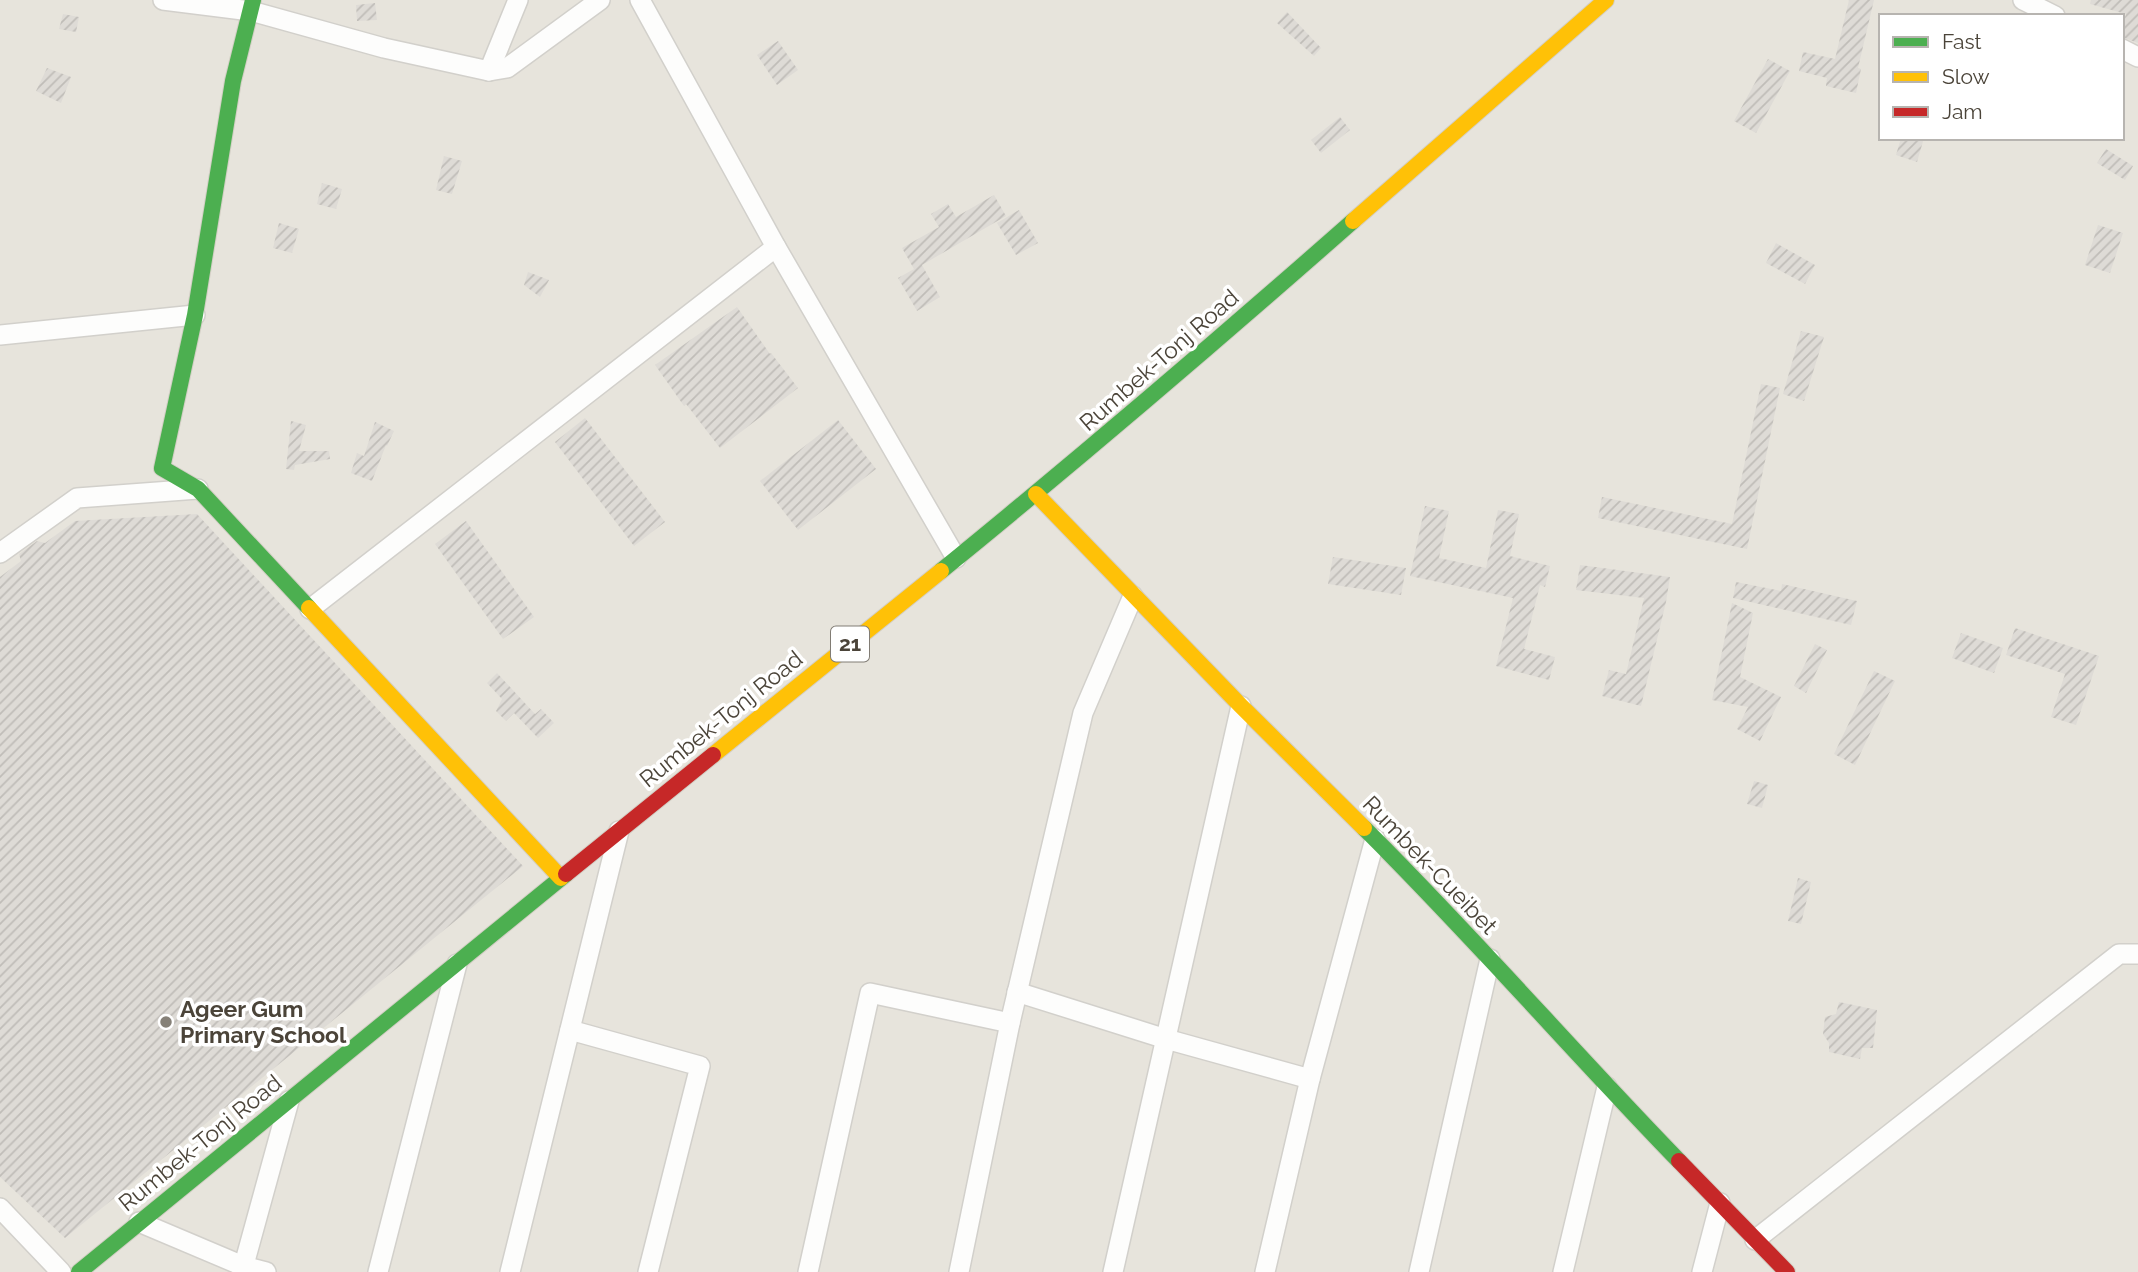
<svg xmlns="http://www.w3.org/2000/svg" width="2138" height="1272" font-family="Raleway,sans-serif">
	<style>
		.residential { fill: #e7e4dc; fill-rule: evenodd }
		.building { fill: url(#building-hatch) }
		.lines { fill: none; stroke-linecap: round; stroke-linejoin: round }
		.street-casing { stroke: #d2d0cb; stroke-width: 22 }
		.fast-casing { stroke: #d3cfc5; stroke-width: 18 }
		.slow-casing { stroke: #d3cfc5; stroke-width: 18 }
		.jam-casing { stroke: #d3cfc5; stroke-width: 18 }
		.street { stroke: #fdfdfc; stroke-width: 19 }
		.fast { stroke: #4caf50; stroke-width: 16 }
		.slow { stroke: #ffc107; stroke-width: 16 }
		.jam { stroke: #c62828; stroke-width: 16 }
		.poi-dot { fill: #868178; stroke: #fff; stroke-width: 2.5 }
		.labels { text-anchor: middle; stroke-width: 7; stroke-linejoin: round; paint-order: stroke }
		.shield { fill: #fff; stroke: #817c74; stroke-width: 2 }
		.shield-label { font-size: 21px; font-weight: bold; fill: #4b4439 }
		.street-label { font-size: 23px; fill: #4b4439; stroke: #fff }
		.poi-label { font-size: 23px; font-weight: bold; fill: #4b4439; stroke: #fff; text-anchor: start }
	</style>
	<defs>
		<pattern id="building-hatch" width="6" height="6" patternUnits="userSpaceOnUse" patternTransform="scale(1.75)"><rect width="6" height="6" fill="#dedbd6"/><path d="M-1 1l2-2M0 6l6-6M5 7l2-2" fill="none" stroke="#c0bdb8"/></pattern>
	</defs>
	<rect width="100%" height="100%" fill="#f4f2ee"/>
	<path class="residential" d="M0 0H2138V1272H0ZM1881 16H2122V138H1881Z"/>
	<g class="building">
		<polygon points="1849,0 1874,0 1858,68 1861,69 1856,93 1826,86 1827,78 1799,71 1803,52 1835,59"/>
		<polygon points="2091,0 2138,0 2138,43 2122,37 2122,26 2126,14 2090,4"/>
		<polygon points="375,3 377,20 357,21 356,5"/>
		<polygon points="1287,12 1321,48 1314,56 1277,23"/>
		<polygon points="63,14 79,17 76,32 59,29"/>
		<polygon points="778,41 798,70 777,85 757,55"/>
		<polygon points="1768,59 1790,71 1756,133 1734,121"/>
		<polygon points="47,68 71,77 61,103 36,91"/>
		<polygon points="1340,117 1350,130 1321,153 1311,140"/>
		<polygon points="1901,138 1924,138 1917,162 1896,155"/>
		<polygon points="2106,149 2133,166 2125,180 2097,163"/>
		<polygon points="444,156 462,161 452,194 436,190"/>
		<polygon points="322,183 342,189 336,209 317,204"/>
		<polygon points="994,195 1006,216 922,265 940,297 917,311 898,278 914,269 902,248 939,227 931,214 948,204 956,217"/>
		<polygon points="1019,210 1038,243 1016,255 997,223"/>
		<polygon points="279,223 299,229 292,253 273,248"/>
		<polygon points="2098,225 2123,233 2110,273 2085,265"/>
		<polygon points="1776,243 1815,265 1805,284 1766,263"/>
		<polygon points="528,272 549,280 540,297 524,285"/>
		<polygon points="737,307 770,354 771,353 798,388 720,448 686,404 684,406 655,365"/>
		<polygon points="1801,331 1824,337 1804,401 1783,394"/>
		<polygon points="1761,384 1780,388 1747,549 1598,518 1602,497 1732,524"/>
		<polygon points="585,418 665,522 634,546 555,442"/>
		<polygon points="838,420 876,469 798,530 760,481"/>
		<polygon points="291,421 306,425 299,451 329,451 330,459 295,465 294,470 286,469"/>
		<polygon points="375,422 394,431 387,446 386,445 372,481 351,473 357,453 364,456"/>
		<polygon points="1425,506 1449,511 1439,558 1486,568 1498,510 1519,514 1510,556 1550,566 1545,587 1540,585 1524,649 1555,657 1549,680 1496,666 1513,598 1410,576"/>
		<polygon points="197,514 523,866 65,1238 0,1177 0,577 21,561 19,554 37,541 45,543 75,521"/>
		<polygon points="466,521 534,617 503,639 435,544"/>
		<polygon points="1333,557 1406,568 1401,595 1328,584"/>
		<polygon points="1580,565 1670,577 1666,602 1641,706 1602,696 1609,670 1626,674 1644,598 1576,590"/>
		<polygon points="1736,582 1781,591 1782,584 1857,601 1851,625 1733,598"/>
		<polygon points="1732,603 1753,613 1740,677 1781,697 1760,741 1737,729 1748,707 1712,700"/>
		<polygon points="2015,628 2099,656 2076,725 2051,717 2065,674 2006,655"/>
		<polygon points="1961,633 2003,648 1994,673 1952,658"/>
		<polygon points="1815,644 1827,650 1806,693 1794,686"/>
		<polygon points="1874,671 1895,681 1855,765 1834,754"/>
		<polygon points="497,673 535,714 541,709 554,723 538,738 514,713 506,721 496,711 502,699 487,683"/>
		<polygon points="1754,781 1768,785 1762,808 1747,804"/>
		<polygon points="1798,878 1811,882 1801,924 1788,921"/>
		<polygon points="1839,1002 1877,1010 1873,1048 1862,1048 1860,1059 1829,1052 1829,1043 1823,1034 1825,1017 1836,1014"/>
	</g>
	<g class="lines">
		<defs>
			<g id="street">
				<polyline points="163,0 251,11 384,48 489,71 507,68 600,0"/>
				<polyline points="640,0 776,247 956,558"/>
				<polyline points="2023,0 2055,16"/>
				<polyline points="2122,49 2138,57"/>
				<polyline points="489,71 518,0"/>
				<polyline points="0,335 195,315"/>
				<polyline points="0,553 77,498 198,489"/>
				<polyline points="310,609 776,247"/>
				<polyline points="1017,992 1166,1039 1310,1079"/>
				<polyline points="570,1030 700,1066 648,1272"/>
				<polyline points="0,1208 61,1272"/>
				<polyline points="139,1222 243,1266 266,1272"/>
				<polyline points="1755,1240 2119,954 2138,954"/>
				<polyline points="242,1272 289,1101"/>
				<polyline points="378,1272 457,964"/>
				<polyline points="510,1272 619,831"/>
				<polyline points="808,1272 870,993 1010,1023"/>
				<polyline points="959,1272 1010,1023 1083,713 1133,596"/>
				<polyline points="1113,1272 1241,706"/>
				<polyline points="1265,1272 1310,1079 1375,839"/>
				<polyline points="1419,1272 1490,959"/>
				<polyline points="1563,1272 1607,1087"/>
				<polyline points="1702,1272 1720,1203"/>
			</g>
			<g id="fast">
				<polyline points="253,0 233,81 195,315 162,468 198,489 309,608"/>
				<path d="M941 571C1081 457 1218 340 1353 221"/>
				<path d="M1364 828C1473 936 1573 1052 1679 1161"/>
				<polyline points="79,1272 566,874"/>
			</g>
			<g id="slow">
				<polyline points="1353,221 1606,0"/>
				<polyline points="1036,494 1241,706 1364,828"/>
				<polyline points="309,608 561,878"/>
				<polyline points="713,755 941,571"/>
			</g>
			<g id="jam">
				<polyline points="566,874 713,755"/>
				<polyline points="1679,1161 1787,1272"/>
			</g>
		</defs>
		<use href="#street" class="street-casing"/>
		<use href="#fast" class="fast-casing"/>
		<use href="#slow" class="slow-casing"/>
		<use href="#jam" class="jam-casing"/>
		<use href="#street" class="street"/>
		<use href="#fast" class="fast"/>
		<use href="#slow" class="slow"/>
		<use href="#jam" class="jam"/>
	</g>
	<circle class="poi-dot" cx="166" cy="1022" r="7"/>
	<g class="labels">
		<rect class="shield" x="831" y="626.5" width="38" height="35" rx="5"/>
		<g class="shield-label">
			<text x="850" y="651">21</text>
		</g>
		<g class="street-label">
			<text transform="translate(1159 360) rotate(-41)" y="8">Rumbek-Tonj Road</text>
			<text transform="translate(721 719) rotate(-39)" y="8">Rumbek-Tonj Road</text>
			<text transform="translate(1430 865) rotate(46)" y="8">Rumbek-Cueibet</text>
			<text transform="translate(200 1143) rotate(-39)" y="8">Rumbek-Tonj Road</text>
		</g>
		<g class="poi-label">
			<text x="180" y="1017">Ageer Gum<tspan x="180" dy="26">Primary School</tspan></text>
		</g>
	</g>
	<rect x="1879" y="14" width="245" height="126" fill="#ffffff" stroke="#b7b4b0" stroke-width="2"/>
	<rect x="1893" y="37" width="35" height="10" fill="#4caf50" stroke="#b7b4b0" stroke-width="2"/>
	<text x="1942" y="49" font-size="21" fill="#4b4439">Fast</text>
	<rect x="1893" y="72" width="35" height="10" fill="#ffc107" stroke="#b7b4b0" stroke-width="2"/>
	<text x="1942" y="84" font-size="21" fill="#4b4439">Slow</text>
	<rect x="1893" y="107" width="35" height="10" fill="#c62828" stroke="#b7b4b0" stroke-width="2"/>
	<text x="1942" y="119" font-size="21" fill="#4b4439">Jam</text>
</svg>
